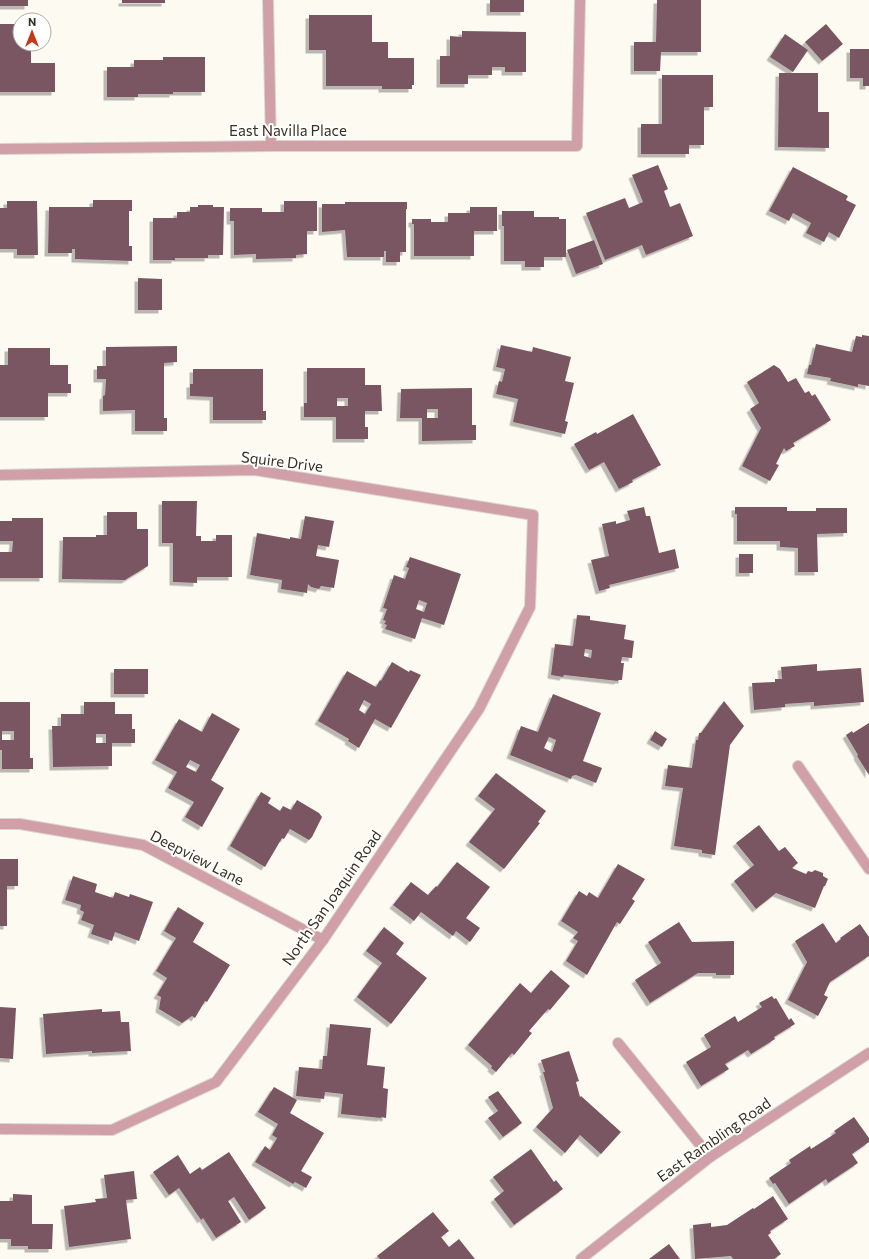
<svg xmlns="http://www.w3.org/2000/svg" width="869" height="1259" font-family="Commissioner,sans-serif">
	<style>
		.building { fill: #7a5763; fill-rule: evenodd; filter: url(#shadow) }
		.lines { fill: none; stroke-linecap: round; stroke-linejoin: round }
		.minor-casing { stroke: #d9d6cd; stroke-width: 12 }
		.minor { stroke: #d19fa7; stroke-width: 10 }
		.labels { text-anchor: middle; stroke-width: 4; stroke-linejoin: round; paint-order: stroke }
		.street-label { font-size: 15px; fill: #373123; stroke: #fff }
	</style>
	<defs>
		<filter id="shadow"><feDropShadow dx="-3.5" dy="3.5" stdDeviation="0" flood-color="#0004"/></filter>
	</defs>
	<rect width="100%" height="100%" fill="#fdfaf2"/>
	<g class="building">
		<rect x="0" y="0" width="28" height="6"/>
		<rect x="122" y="0" width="43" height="3"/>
		<rect x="490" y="0" width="34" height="12"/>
		<polygon points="657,0 701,0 701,52 661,52 660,71 634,71 634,42 656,42"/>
		<polygon points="309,15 372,15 372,42 388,42 388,58 414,58 414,85 412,85 412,89 382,89 382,86 326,86 326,50 309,50"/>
		<polygon points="0,24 20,24 20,44 31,44 31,63 55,63 55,92 0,92"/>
		<polygon points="826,24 843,44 822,61 805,42"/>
		<polygon points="462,31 526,32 526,72 505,72 505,67 492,67 492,75 468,75 468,84 440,84 440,56 450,56 450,36 462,37"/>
		<polygon points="785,34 808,50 793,72 770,57"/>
		<polygon points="850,49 869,49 869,86 863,86 863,78 850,78"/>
		<polygon points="163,57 205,57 205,92 173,92 173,94 138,94 138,97 107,97 107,67 134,67 134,60 163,60"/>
		<polygon points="779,73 818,73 818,112 829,112 829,148 778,147"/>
		<polygon points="662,75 713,75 713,107 704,107 704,145 689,145 689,154 641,154 641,124 662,124"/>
		<polygon points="658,165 668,189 664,191 670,207 680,203 693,236 646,255 642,245 605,260 586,213 625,198 629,208 643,202 632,175"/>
		<polygon points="793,167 848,196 846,200 856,205 839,238 829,232 824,242 806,233 811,223 793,213 789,221 769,211"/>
		<polygon points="93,200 132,200 132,211 129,211 129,246 132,246 132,261 75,259 75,249 72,249 72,253 48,253 49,207 93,207"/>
		<polygon points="7,201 37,201 38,255 17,255 17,249 0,249 0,208 7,208"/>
		<polygon points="284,201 317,201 317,231 307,231 307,254 296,255 296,258 256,259 256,254 234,255 234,221 230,221 230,208 262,208 262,212 284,212"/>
		<polygon points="345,202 407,202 407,209 406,209 406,252 400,252 400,262 386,262 386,251 384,251 384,257 347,257 345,230 322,232 322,204 345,204"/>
		<polygon points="198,205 213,205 213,207 224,207 223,255 208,255 208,258 175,258 175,260 153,260 153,218 177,218 177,212 190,212 190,207 198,207"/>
		<polygon points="470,207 497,207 497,231 474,231 474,256 414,256 414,224 412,224 412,219 431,219 431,222 448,222 448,213 470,213"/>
		<polygon points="502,211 534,211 534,217 559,217 559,219 566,219 566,257 544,257 544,267 525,267 525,261 504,261 504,226 502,226"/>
		<polygon points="594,240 603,264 576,274 567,250"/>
		<polygon points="138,278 162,279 162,310 138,310"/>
		<polygon points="862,335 869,336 869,386 858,384 858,387 830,381 831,378 807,374 809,365 811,365 816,344 852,352 856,336 862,337"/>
		<polygon points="501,345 532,352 533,347 571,357 565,381 574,383 565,421 568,422 565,434 513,422 518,399 496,394 499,381 502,382 505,369 496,367"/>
		<polygon points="177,346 177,362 164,363 164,418 167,418 167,431 135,431 135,410 103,411 103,396 105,395 106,379 97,379 97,366 106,366 106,347"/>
		<polygon points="8,348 50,348 50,365 68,365 68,384 71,384 71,393 48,393 48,417 0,417 0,365 8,365"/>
		<polygon points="774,365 780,369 788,382 796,378 805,393 809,391 812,396 815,394 831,420 793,443 795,446 786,451 784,448 776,464 779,465 770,481 742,466 761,428 750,409 759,403 747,382"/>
		<path d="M307 368H365V385H381L382 411H365V427H368V439H336V417H304V403H307ZM337 398H348V406H337Z"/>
		<polygon points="193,369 263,369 263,411 266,411 266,420 213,420 213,397 190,396 190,384 193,384"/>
		<path d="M472 388V425H476V440L422 441V418H400L401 389ZM427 409H438V418H427Z"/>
		<polygon points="633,414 661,465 632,480 633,482 619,489 604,462 589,470 574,444 596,432 597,434"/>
		<polygon points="162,501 197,501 196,536 201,536 201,541 216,541 216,535 232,535 232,577 197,577 197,583 173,582 173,543 162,543"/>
		<polygon points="644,507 646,516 650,516 659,553 675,549 679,568 609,585 610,588 599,591 591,560 609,556 602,524 616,521 616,524 630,520 627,511"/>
		<polygon points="735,507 787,507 787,511 816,511 816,508 847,508 847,533 817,534 818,572 798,572 798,548 780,547 780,541 737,541 737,514 735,514"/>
		<polygon points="107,512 137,512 137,529 148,529 148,566 125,580 62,579 63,537 96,537 96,535 107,535"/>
		<polygon points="305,516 334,521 329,547 318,545 316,556 339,560 334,588 321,586 319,589 311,587 308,584 307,593 281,589 282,580 250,575 257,533 290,539 290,537 301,539"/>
		<polygon points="12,518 43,518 43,578 0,578 0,552 12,552 13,541 0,541 0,521 12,521"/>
		<rect x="739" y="554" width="14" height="19"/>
		<path d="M410 557 461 574 444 625 422 618 415 639 385 629 387 625 384 624 386 621 383 620 387 609 383 608 394 575 405 579 409 568 406 567ZM419 600 427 603 424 612 416 609Z"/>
		<path d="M577 615 590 616V620L626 625 624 639 634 641 632 658 622 657 621 663H624L622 680H618V681L564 675 563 677 551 675 555 644 573 646ZM585 649 592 650 591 658 584 656Z"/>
		<path d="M392 662 409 672 410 670 421 675 391 728 375 719 359 748 348 741 349 739 318 721 347 671 376 687 380 680 381 681ZM364 700 371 704 365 714 359 710Z"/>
		<polygon points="817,664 817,671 861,668 864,702 814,706 814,702 785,704 785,707 754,710 752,683 775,682 775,679 782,679 781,667"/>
		<rect x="114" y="669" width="34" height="25"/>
		<path d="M553 694 601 713 583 761 602 768 596 783 576 775 572 776 571 779 510 755 521 726 538 732ZM549 737 556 740 552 752 544 748Z"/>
		<polygon points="724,701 744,726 730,745 715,855 702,853 702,850 674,846 683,788 665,786 668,765 692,768 696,740 698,740 699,733 701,733"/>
		<path d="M0 702H30V758H33V769H2V750H0ZM2 731H14V740H2Z"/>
		<path d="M84 702H115V714H132V729H135V743H112V766L53 767 52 726H61V714H84ZM96 734H106V743H96Z"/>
		<path d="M212 713 240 729 211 780 224 788 202 827 185 817 194 802 168 788 177 772 155 760 179 719 202 732ZM190 760 200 765 196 772 186 767Z"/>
		<polygon points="869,723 869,775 857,756 858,755 846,735 852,731 853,733"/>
		<polygon points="655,731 667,739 662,747 650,740"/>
		<polygon points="496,773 546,811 538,822 540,823 504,869 469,842 495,809 478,796"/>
		<polygon points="261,792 271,798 268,803 280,811 283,806 291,810 297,800 319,813 322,817 312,837 309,840 290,829 284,839 282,838 265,867 230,846"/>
		<polygon points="759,825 779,851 785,847 798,863 792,868 806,874 808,871 812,872 815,870 823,873 823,876 828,879 825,886 824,886 815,908 776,893 756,909 734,881 754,865 736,843"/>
		<polygon points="0,859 18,859 18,886 7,886 7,926 0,926"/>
		<polygon points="457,862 490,887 466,918 480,928 470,942 456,931 453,936 421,912 414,921 393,905 411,882 428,895 436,886 437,887"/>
		<polygon points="618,864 645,879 632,899 635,901 620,924 617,922 587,975 566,961 578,941 573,938 578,932 561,921 579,891 587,896 589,892 598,898"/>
		<polygon points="73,876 97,884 95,892 113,898 115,892 129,897 130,894 153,902 139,941 115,932 112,941 91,934 94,925 81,920 84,912 80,910 81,905 65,900"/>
		<polygon points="178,907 204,923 193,942 230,965 207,1002 205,1001 195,1018 192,1016 182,1023 159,1009 161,997 157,995 167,978 156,971 176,938 164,931"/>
		<polygon points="679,922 692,942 734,941 734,975 716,975 716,973 698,973 650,1003 635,980 661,963 648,942"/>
		<polygon points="823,923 836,943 841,939 840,938 860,924 869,937 869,956 830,982 824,995 828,997 818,1016 788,1000 807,962 795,941"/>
		<polygon points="384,927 404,943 396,954 427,978 391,1024 357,997 382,963 366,951"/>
		<polygon points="551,970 570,986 550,1010 548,1009 529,1031 532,1033 514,1055 512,1053 496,1072 491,1068 492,1066 468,1045 520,983 531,993"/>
		<polygon points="772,996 774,999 776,998 789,1020 791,1018 795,1024 774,1037 775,1039 751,1054 748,1050 725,1064 729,1069 701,1086 686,1062 711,1047 704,1035 735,1016 738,1022 762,1007 759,1003"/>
		<polygon points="0,1007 16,1008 13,1059 0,1058"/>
		<polygon points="102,1009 102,1012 120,1011 121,1022 129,1022 131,1051 92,1053 92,1051 46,1054 43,1014"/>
		<polygon points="330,1024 371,1028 367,1065 385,1067 383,1088 388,1089 386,1118 381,1117 381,1118 341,1114 343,1094 325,1092 324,1099 296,1096 299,1067 322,1069 323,1056 327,1056"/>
		<polygon points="569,1051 579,1081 576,1082 580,1097 581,1096 621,1132 601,1154 580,1135 565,1153 536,1127 553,1108 543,1072 545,1072 541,1060"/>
		<polygon points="274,1087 297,1100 290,1113 324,1133 301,1171 312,1177 306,1188 295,1182 293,1184 255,1162 265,1146 270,1150 277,1138 272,1135 278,1124 258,1112"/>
		<polygon points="498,1091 522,1123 503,1137 488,1118 498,1111 488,1097"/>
		<polygon points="854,1117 869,1138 869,1142 852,1154 858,1163 828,1183 826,1179 789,1204 775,1183 773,1184 769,1178 791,1163 789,1160 810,1146 811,1149 836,1133 834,1131"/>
		<polygon points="531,1149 554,1182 556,1180 563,1189 514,1225 494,1199 504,1191 493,1177"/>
		<polygon points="229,1152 266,1208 249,1220 234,1197 228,1201 241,1222 216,1238 203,1218 201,1220 179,1188 169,1195 153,1172 178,1155 190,1174 200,1167 202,1170"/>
		<polygon points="134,1171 137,1199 126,1200 131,1239 69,1247 64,1206 96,1202 95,1199 107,1198 104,1175"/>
		<polygon points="13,1194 32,1195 32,1224 53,1224 52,1249 28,1249 28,1246 11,1246 11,1239 0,1239 0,1201 13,1201"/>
		<polygon points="773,1196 788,1219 770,1231 771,1233 768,1235 781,1254 774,1259 733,1259 731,1256 695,1259 693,1225 711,1223 711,1227 727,1225 753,1208 754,1209"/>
		<polygon points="433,1212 449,1231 441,1237 449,1247 459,1239 475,1259 380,1259 377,1256"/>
		<polygon points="669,1244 680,1259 649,1259"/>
	</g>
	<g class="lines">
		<defs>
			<g id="minor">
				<polyline points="268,0 271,146"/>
				<polyline points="0,149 271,146 577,146 580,0"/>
				<polyline points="0,475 254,470 533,515 530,607 479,709 323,940 216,1082 112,1130 0,1129"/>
				<polyline points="798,766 869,869"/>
				<polyline points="0,824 20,824 143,845 323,940"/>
				<polyline points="618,1043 710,1157"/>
				<polyline points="581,1259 710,1157 869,1053"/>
			</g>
		</defs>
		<use href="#minor" class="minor-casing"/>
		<use href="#minor" class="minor"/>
	</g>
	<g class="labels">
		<g class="street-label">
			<text x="288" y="136">East Navilla Place</text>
			<text transform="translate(282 462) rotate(7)" y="5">Squire Drive</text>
			<text transform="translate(197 858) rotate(27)" y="5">Deepview Lane</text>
			<text transform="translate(332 898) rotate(-55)" y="5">North San Joaquin Road</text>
			<text transform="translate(714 1140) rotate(-35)" y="5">East Rambling Road</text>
		</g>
	</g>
	<g transform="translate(32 32)"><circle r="19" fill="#ffffff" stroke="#afada7"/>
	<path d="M0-3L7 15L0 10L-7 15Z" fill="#c43a19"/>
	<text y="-6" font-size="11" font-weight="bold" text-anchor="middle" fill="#373123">N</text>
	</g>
</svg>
